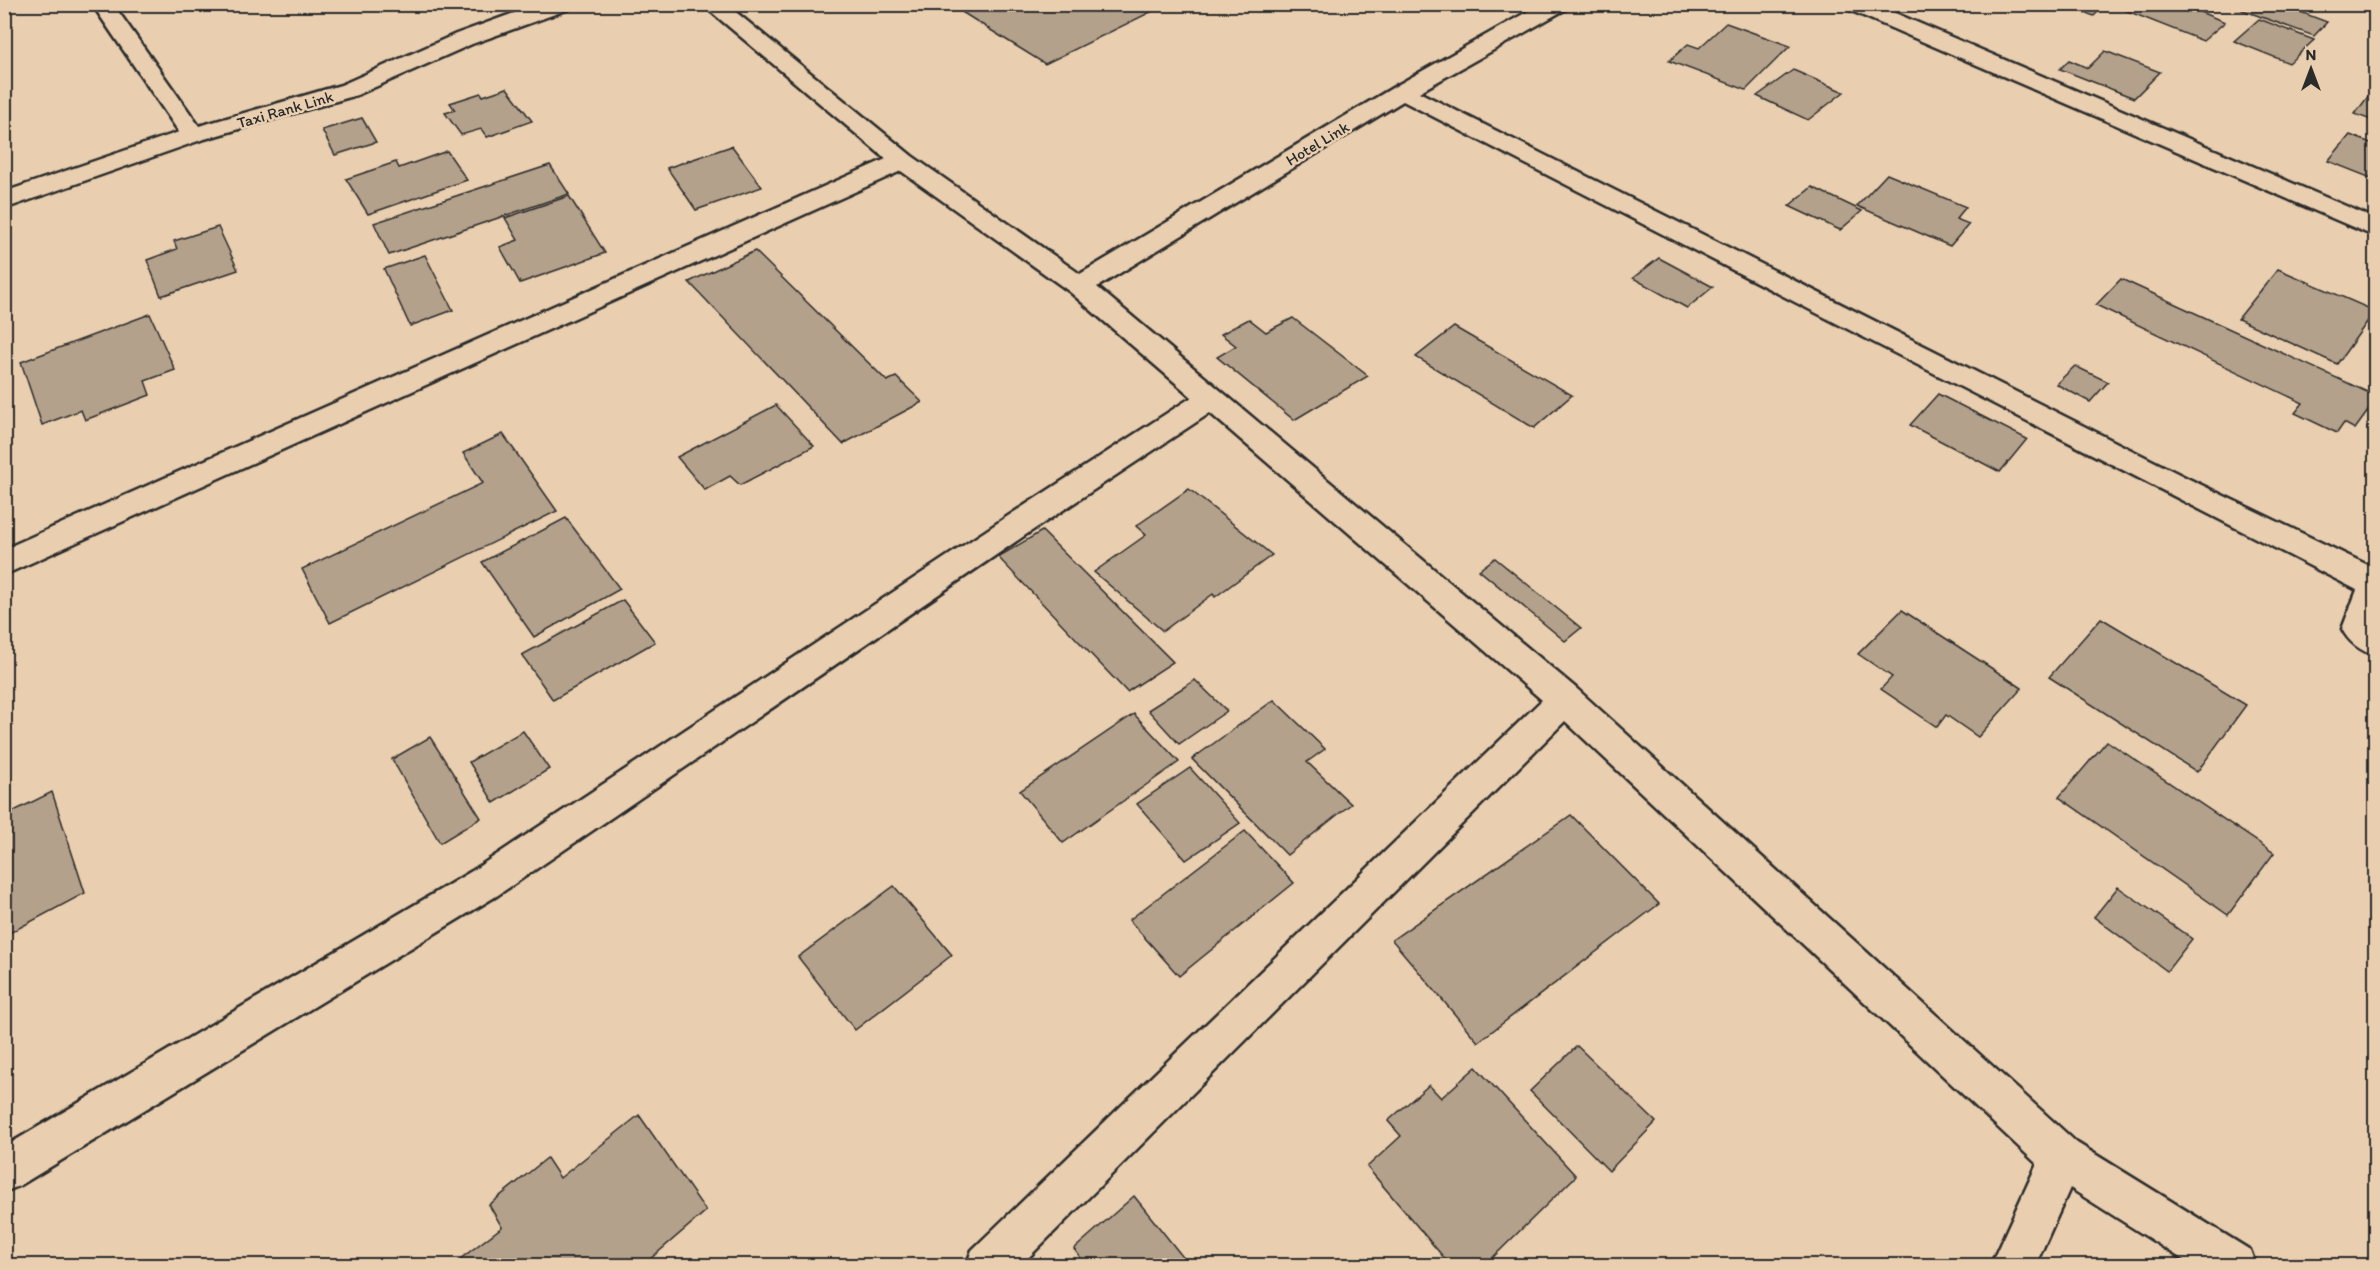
<svg xmlns="http://www.w3.org/2000/svg" width="2380" height="1270" font-family="Itim,sans-serif">
	<style>
		.building { fill: #b4a18b; stroke: #2b2b2b; stroke-width: 1.5 }
		.lines { fill: none; stroke-linecap: round; stroke-linejoin: round }
		.minor-casing { stroke: #2b2b2b; stroke-width: 5 }
		.minor { fill: #e9cfb0; fill-rule: evenodd }
		.labels { text-anchor: middle; stroke-width: 5; stroke-linejoin: round; paint-order: stroke }
		.far-street-label { font-size: 16px; fill: #2b2b2b; stroke: #e9cfb0 }
	</style>
	<rect width="100%" height="100%" fill="#e9cfb0"/>
	<filter id="ink" filterUnits="userSpaceOnUse"><feTurbulence type="fractalNoise" baseFrequency=".0167" numOctaves="2"/><feDisplacementMap in="SourceGraphic" scale="12" xChannelSelector="R" yChannelSelector="G"/><feConvolveMatrix kernelMatrix="1 2 1 2 8 2 1 2 1" color-interpolation-filters="sRGB"/></filter>
	<g filter="url(#ink)">
		<g class="building">
			<polygon points="949,4 1146,4 1155,10 1045,64"/>
			<polygon points="2061,4 2106,4 2094,16"/>
			<polygon points="2127,4 2180,4 2225,22 2203,41 2122,9"/>
			<polygon points="2237,4 2279,4 2327,22 2314,36 2234,7"/>
			<polygon points="2259,19 2314,40 2289,63 2234,41"/>
			<polygon points="1726,23 1790,46 1746,90 1669,61 1688,44 1699,48"/>
			<polygon points="2105,51 2160,72 2134,98 2060,69 2069,60 2088,68"/>
			<polygon points="1793,70 1844,92 1808,120 1757,96"/>
			<polygon points="507,88 532,121 487,137 481,129 461,135 445,113 455,110 450,103 481,93 483,96"/>
			<polygon points="2372,91 2376,92 2376,122 2355,114"/>
			<polygon points="362,118 376,142 335,155 322,130"/>
			<polygon points="2350,135 2376,145 2376,180 2328,161"/>
			<polygon points="732,146 762,187 696,210 667,168"/>
			<polygon points="447,151 467,180 368,214 346,179 396,162 399,168"/>
			<polygon points="550,165 569,194 389,255 374,223"/>
			<polygon points="1887,174 1966,207 1956,219 1969,224 1950,246 1857,206"/>
			<polygon points="1812,187 1862,211 1840,230 1789,206"/>
			<polygon points="569,196 605,253 520,283 500,247 518,240 505,218"/>
			<polygon points="218,227 238,270 161,296 147,260 177,249 174,241"/>
			<polygon points="755,251 887,381 896,377 922,402 843,444 689,282"/>
			<polygon points="425,255 453,310 410,326 384,269"/>
			<polygon points="1659,258 1713,287 1687,308 1633,278"/>
			<polygon points="2278,269 2375,311 2337,364 2238,319"/>
			<polygon points="2121,279 2376,396 2376,400 2355,429 2344,423 2337,433 2295,413 2303,403 2096,305"/>
			<polygon points="150,314 175,370 145,381 150,395 85,420 81,410 42,425 21,362"/>
			<polygon points="1293,318 1368,376 1294,420 1217,357 1236,346 1221,334 1249,319 1266,332"/>
			<polygon points="1454,327 1572,395 1534,428 1416,357"/>
			<polygon points="2075,366 2108,382 2090,402 2056,384"/>
			<polygon points="1938,394 2027,439 2000,472 1910,425"/>
			<polygon points="776,405 814,446 740,485 730,476 705,490 677,457"/>
			<polygon points="503,434 557,511 330,623 302,569 483,483 463,453"/>
			<polygon points="1189,489 1272,555 1215,597 1213,594 1163,631 1094,572 1146,535 1136,526"/>
			<polygon points="566,518 620,589 534,637 482,562"/>
			<polygon points="1042,531 1173,662 1127,692 998,557"/>
			<polygon points="1495,558 1581,628 1565,641 1479,570"/>
			<polygon points="623,600 655,642 553,700 522,655"/>
			<polygon points="1902,610 2022,688 1978,737 1946,715 1937,727 1881,689 1892,677 1858,654"/>
			<polygon points="2101,618 2246,705 2197,772 2049,677"/>
			<polygon points="1195,680 1227,711 1179,744 1148,710"/>
			<polygon points="1274,700 1325,749 1307,762 1351,804 1287,855 1192,759"/>
			<polygon points="1134,714 1179,762 1063,843 1020,791"/>
			<polygon points="523,731 549,769 494,803 469,762"/>
			<polygon points="430,737 481,818 440,843 392,759"/>
			<polygon points="2107,741 2274,853 2228,915 2059,797"/>
			<polygon points="1190,768 1240,823 1186,860 1137,804"/>
			<polygon points="52,792 85,893 4,936 4,816"/>
			<polygon points="1571,815 1659,904 1478,1042 1392,940"/>
			<polygon points="1245,831 1294,883 1179,976 1129,920"/>
			<polygon points="894,886 952,955 855,1030 798,957"/>
			<polygon points="2118,887 2192,939 2167,971 2094,917"/>
			<polygon points="1577,1046 1656,1122 1609,1171 1530,1091"/>
			<polygon points="1476,1067 1576,1176 1484,1266 1451,1266 1367,1167 1401,1136 1388,1121 1429,1085 1441,1098"/>
			<polygon points="639,1115 706,1211 642,1266 451,1266 502,1227 489,1205 547,1158 560,1178"/>
			<polygon points="1134,1196 1190,1266 1087,1266 1074,1249"/>
		</g>
		<g class="lines">
			<defs>
				<g id="minor">
					<polygon points="92,4 113,4 199,126 341,85 456,34 539,4 571,4 569,9 472,44 357,95 201,140 4,209 4,192 179,132"/>
					<path d="M702 4H726L912 156 1080 274 1394 87 1541 4H1568L1566 9 1419 92 2189 479 2376 569V656C2361 651 2349 643 2342 629L2357 590 1403 101 1097 287 1577 689 2077 1143 2250 1250 2256 1266H2193L2070 1188 2035 1266H1990L2037 1164 1565 721 1020 1266H966L972 1250 1542 700 1210 413 1027 534 498 895 19 1186 4 1192V1147L472 871 1005 518 1192 397 1070 292 901 171 4 575V549L886 159Z"/>
					<polygon points="1845,4 1874,4 2376,219 2376,237 1847,9"/>
				</g>
			</defs>
			<use href="#minor" class="minor-casing"/>
			<use href="#minor" class="minor"/>
		</g>
	</g>
	<g class="labels">
		<g class="far-street-label">
			<text transform="translate(285 109) rotate(-16)" y="6">Taxi Rank Link</text>
			<text transform="translate(1317 143) rotate(-31)" y="6">Hotel Link</text>
		</g>
	</g>
	<rect width="2380" height="1270" fill="none" stroke="#e9cfb0" stroke-width="24"/>
	<rect x="12" y="12" width="2356" height="1246" fill="none" stroke="#2b2b2b" stroke-width="2" filter="url(#ink)"/>
	<g transform="translate(2311 69)" stroke="#e9cfb0" stroke-width="4.5" paint-order="stroke">
	<path d="M0-4.5L10 22L0 15L-10 22Z" fill="#2b2b2b"/>
	<text y="-9" font-size="16" font-weight="bold" text-anchor="middle" fill="#2b2b2b">N</text>
	</g>
</svg>
